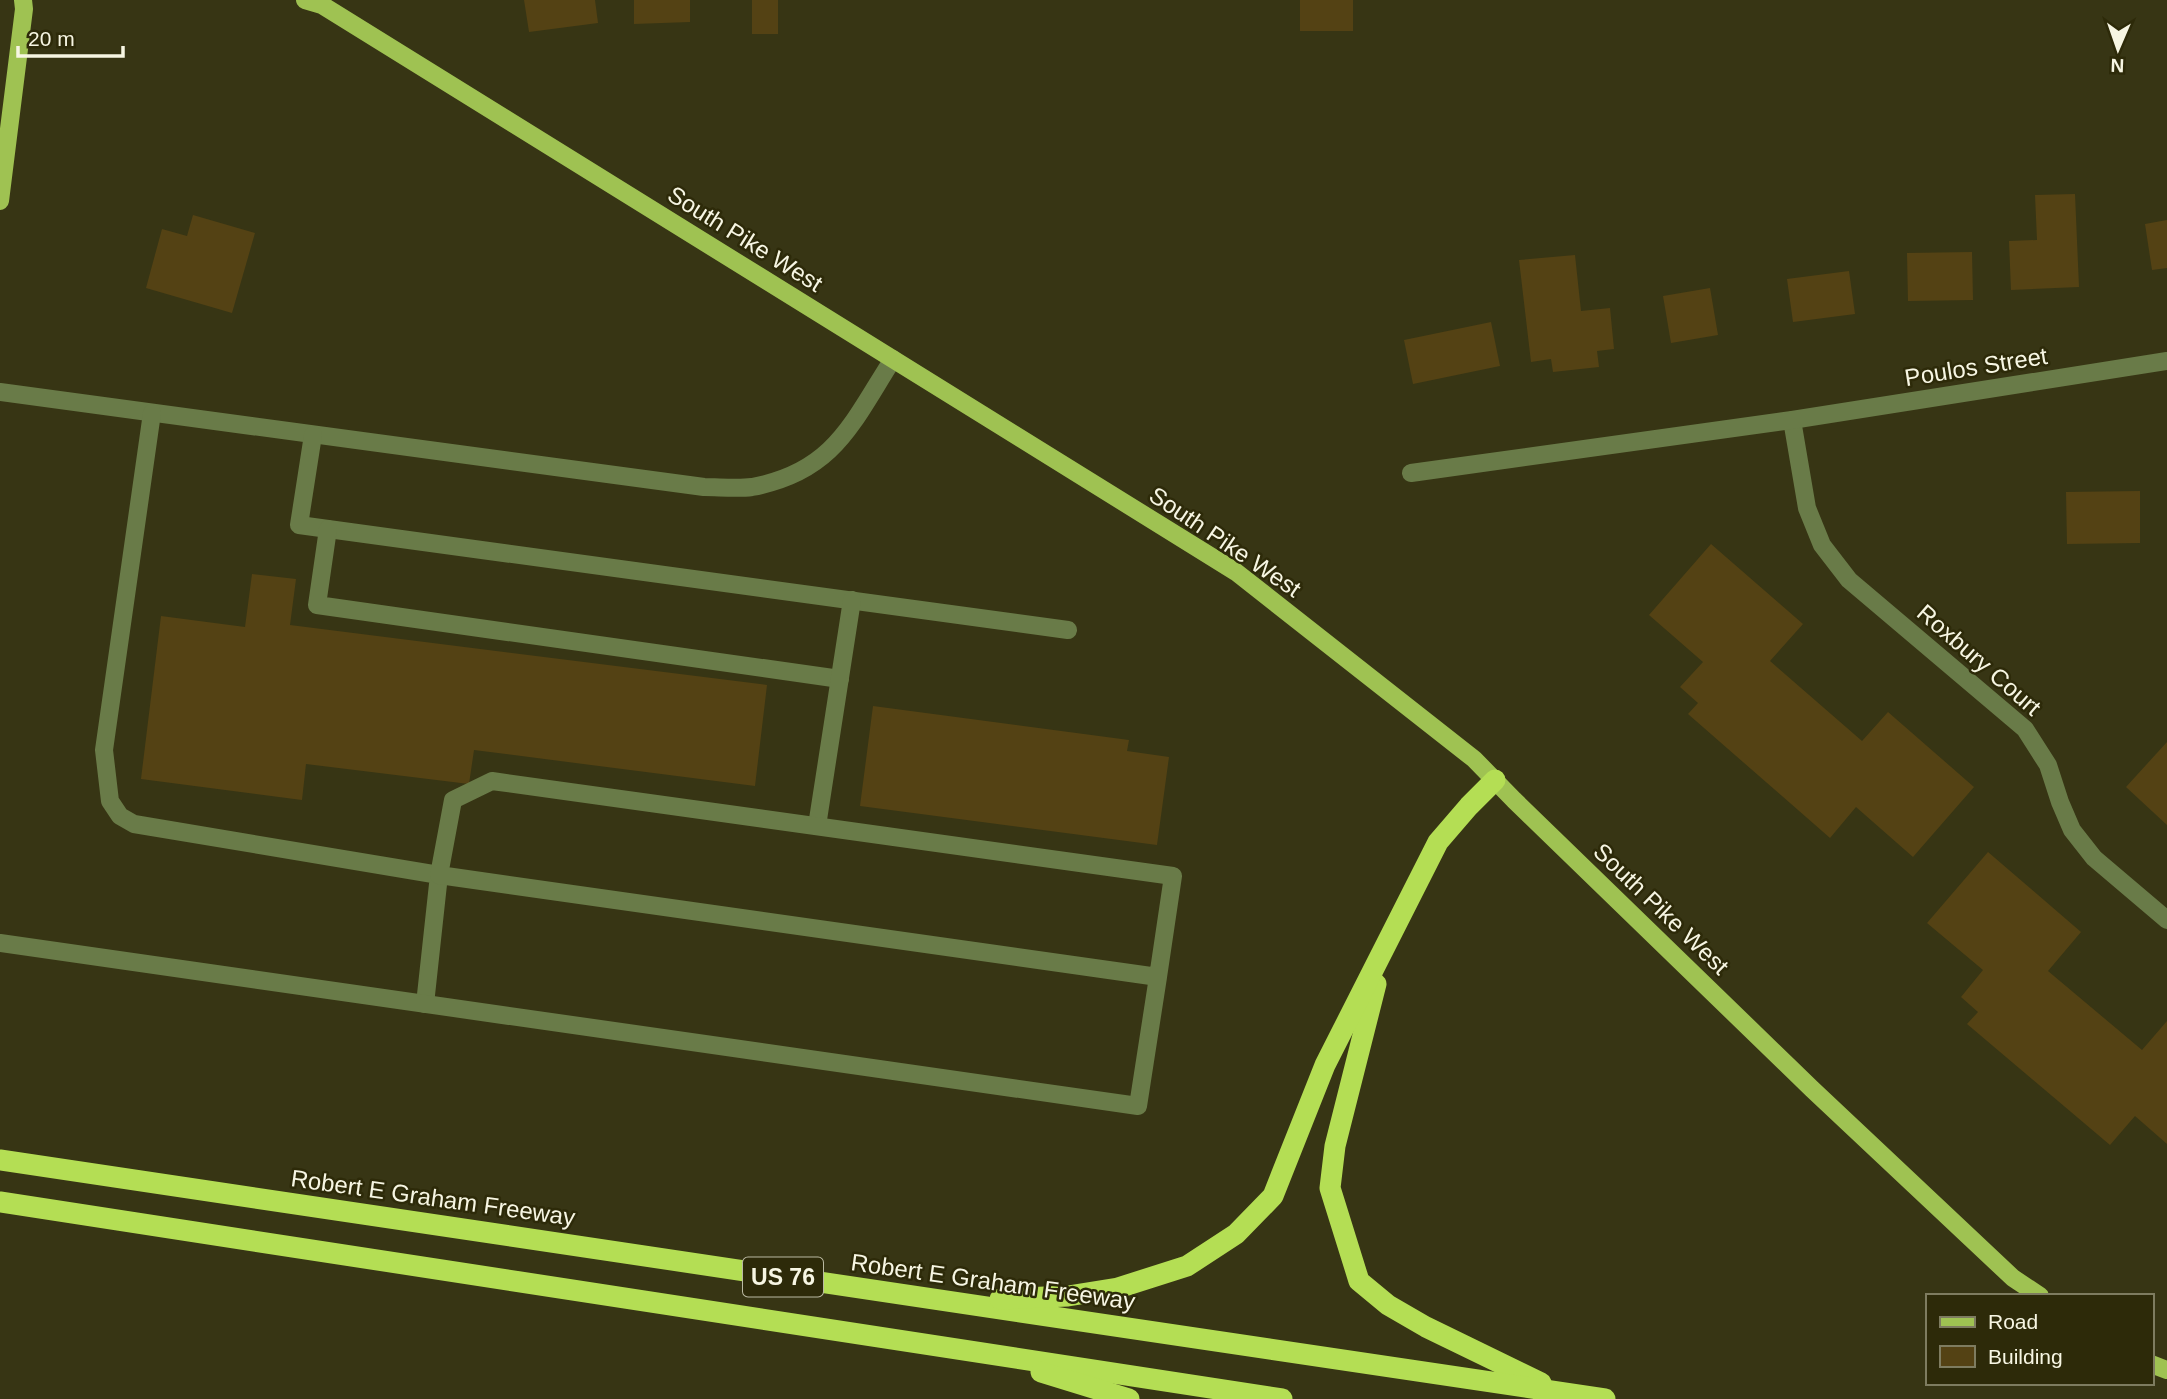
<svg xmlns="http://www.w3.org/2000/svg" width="2167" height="1399" font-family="Helvetica,sans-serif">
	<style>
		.building { fill: #544214 }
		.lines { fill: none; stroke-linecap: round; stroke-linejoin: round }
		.minor { stroke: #697b48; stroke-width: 18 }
		.major { stroke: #9fc252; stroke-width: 18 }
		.highway { stroke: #b4de54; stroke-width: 21 }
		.labels { text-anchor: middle; stroke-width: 5; stroke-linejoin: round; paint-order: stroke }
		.shield { fill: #2d2a09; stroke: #bab9a2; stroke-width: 2 }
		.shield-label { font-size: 23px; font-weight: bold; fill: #f7f6e3 }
		.street-label { font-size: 24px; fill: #f7f6e3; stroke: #2d2a09 }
	</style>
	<rect width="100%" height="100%" fill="#373514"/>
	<g class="building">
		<polygon points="524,0 595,0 598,23 529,32"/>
		<polygon points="634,0 690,0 690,22 634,24"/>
		<rect x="752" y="0" width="26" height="34"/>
		<rect x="1300" y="0" width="53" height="31"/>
		<polygon points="2075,194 2079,287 2011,290 2009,241 2037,240 2035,195"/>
		<polygon points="193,215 255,233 232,313 146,288 162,229 187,236"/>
		<polygon points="2167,220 2167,268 2152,270 2145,224"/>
		<polygon points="1972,252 1973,300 1908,301 1907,253"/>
		<polygon points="1575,255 1581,311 1610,308 1614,349 1597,351 1599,367 1553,372 1551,359 1531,362 1519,260"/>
		<polygon points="1849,271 1855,314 1793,322 1787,279"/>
		<polygon points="1710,288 1718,335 1671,343 1663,296"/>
		<polygon points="1491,322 1500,366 1413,384 1404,340"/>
		<polygon points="2140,491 2140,543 2067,544 2066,492"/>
		<polygon points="1711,544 1803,624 1770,661 1862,741 1888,712 1974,787 1913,857 1856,807 1830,838 1688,714 1698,703 1680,687 1703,662 1649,615"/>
		<polygon points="252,574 296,579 290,625 767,685 755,786 474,750 469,784 306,764 302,800 141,779 161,616 245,627"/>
		<polygon points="873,706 1129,740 1127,751 1169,757 1157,845 860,806"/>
		<polygon points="2167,742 2167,825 2126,787"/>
		<polygon points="1988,852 2081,932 2048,971 2142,1050 2167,1021 2167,1144 2135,1116 2110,1145 1967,1024 1978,1012 1961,997 1983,970 1927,923"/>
	</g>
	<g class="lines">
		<g class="minor">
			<path d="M0 392 704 487C719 487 737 489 752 487 834 472 852 423 893 359"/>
			<polyline points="152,413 104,750 110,801 120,816 134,824 439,875 425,1004"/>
			<polyline points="1792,420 1807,508 1822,545 1849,580 2025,729 2048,765 2060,802 2072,830 2094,858 2167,920"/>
			<polyline points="313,435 299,525 1068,630"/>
			<polyline points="1411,473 1792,420 2167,361"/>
			<polyline points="328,529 317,605 840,679"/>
			<polyline points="817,826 852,600"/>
			<polyline points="0,943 1138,1106 1158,977 439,875 453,800 492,781 1173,876 1158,977"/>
		</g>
		<g class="major">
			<polyline points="305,0 322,5 1236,572 1474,759 1514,800 1812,1089 2013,1278 2040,1296"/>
			<polyline points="0,201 24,9 23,0"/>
			<polyline points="2151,1364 2167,1370"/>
		</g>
		<g class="highway">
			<polyline points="1376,984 1335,1146 1330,1188 1359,1281 1388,1305 1426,1327 1541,1383"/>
			<polyline points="0,1160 1605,1399"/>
			<polyline points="0,1202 1282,1399"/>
			<polyline points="1000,1299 1068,1296 1118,1288 1187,1266 1236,1234 1273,1196 1325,1065 1438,842 1469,806 1495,780"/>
			<polyline points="1041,1372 1129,1399"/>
		</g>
	</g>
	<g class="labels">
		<rect class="shield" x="743" y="1257.5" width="80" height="39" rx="5"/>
		<g class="shield-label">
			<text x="783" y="1285">US 76</text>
		</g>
		<g class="street-label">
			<text transform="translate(745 239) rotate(32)" y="8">South Pike West</text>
			<text transform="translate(1976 367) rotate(-9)" y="8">Poulos Street</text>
			<text transform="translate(1225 542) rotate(34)" y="8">South Pike West</text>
			<text transform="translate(1979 660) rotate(41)" y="8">Roxbury Court</text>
			<text transform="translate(1661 909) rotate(44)" y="8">South Pike West</text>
			<text transform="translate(433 1198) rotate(8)" y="8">Robert E Graham Freeway</text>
			<text transform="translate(993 1282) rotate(8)" y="8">Robert E Graham Freeway</text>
		</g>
	</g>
	<rect x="1926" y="1294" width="228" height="91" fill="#2d2a09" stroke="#7e7c60" stroke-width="2"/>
	<rect x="1940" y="1317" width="35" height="10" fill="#9fc252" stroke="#7e7c60" stroke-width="2"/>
	<text x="1988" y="1329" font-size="21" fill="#f7f6e3">Road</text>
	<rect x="1940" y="1346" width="35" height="21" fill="#544214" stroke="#7e7c60" stroke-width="2"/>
	<text x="1988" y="1364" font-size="21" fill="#f7f6e3">Building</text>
	<g transform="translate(2118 49) rotate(182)" stroke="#2d2a09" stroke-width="5" paint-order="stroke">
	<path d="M0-5L12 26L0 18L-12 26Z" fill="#f7f6e3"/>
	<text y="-10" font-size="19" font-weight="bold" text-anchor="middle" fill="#f7f6e3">N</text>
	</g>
	<path d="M18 46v10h105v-10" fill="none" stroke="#f7f6e3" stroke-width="3.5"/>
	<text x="28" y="46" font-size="21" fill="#f7f6e3" stroke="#2d2a09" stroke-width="5" paint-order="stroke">20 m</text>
</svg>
